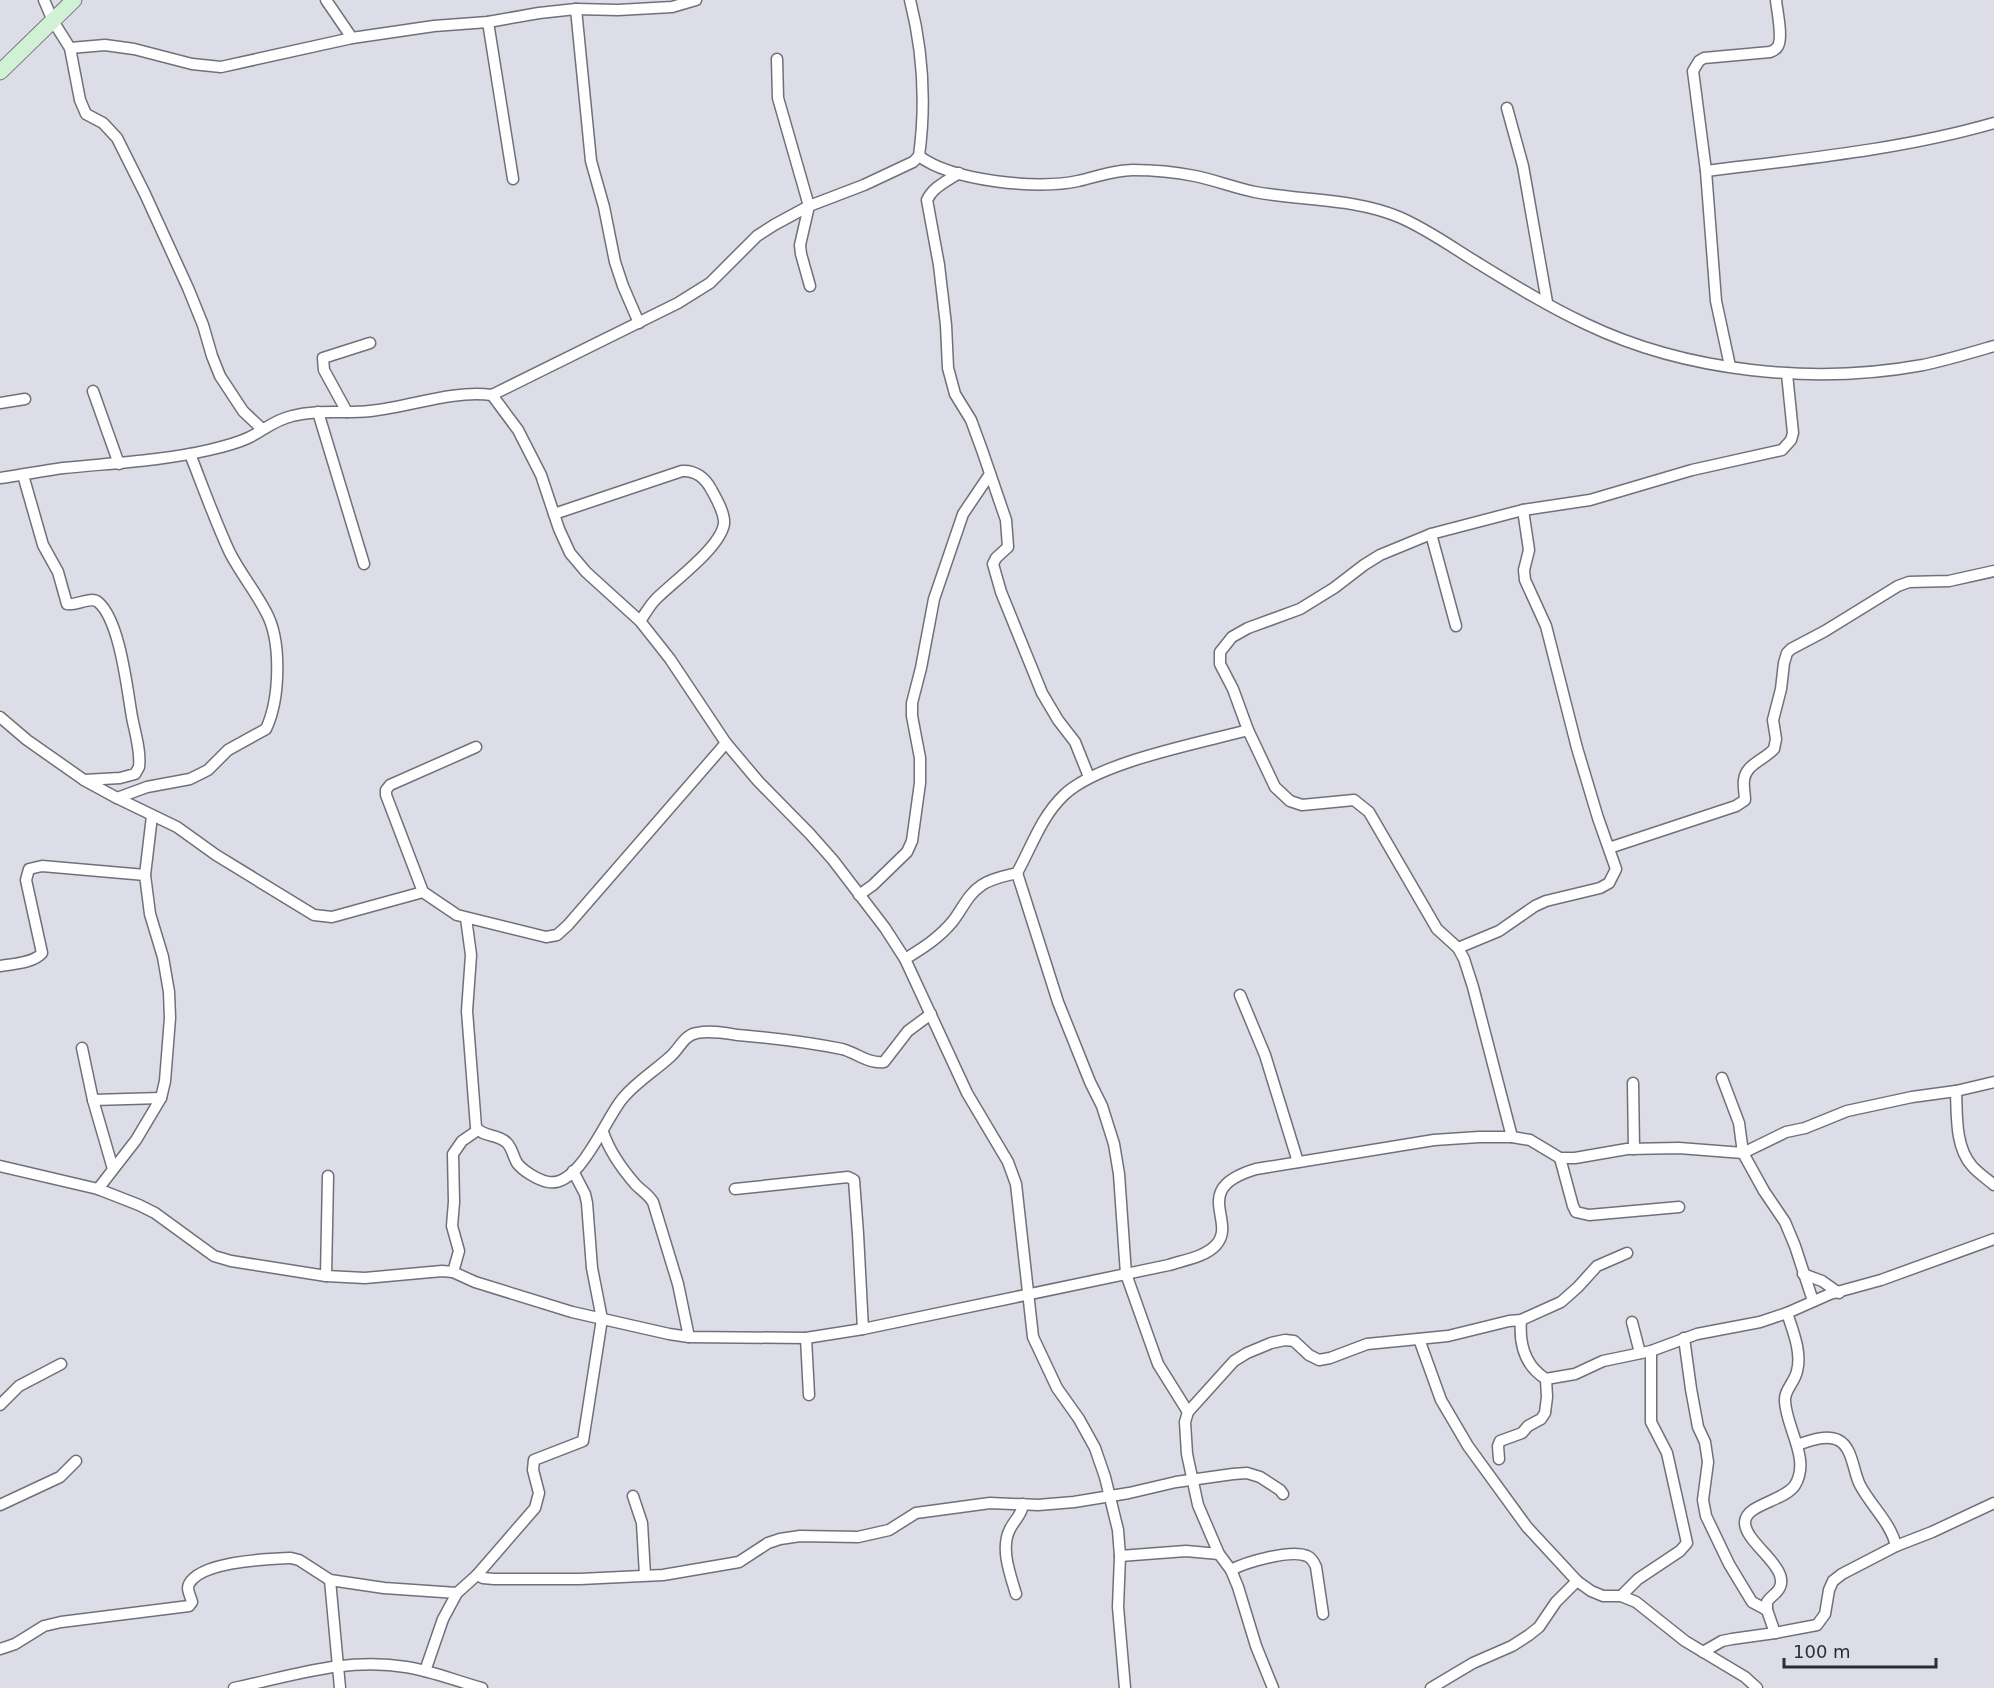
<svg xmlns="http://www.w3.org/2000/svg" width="1994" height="1688" font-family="'DejaVu Sans',sans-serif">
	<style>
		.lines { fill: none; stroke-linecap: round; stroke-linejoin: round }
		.street-casing { stroke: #707079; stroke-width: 13 }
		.secondary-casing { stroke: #707079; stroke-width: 17 }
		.street { stroke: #fff; stroke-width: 10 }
		.secondary { stroke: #d0f1d3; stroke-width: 15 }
	</style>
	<rect width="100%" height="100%" fill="#dddde8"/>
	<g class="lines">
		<defs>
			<g id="street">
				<polyline points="44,0 53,21 70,48 105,45 134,49 192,64 221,67 352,38 434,26 488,22 539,13 576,9 618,10 672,7 696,0"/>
				<polyline points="326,0 352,38"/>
				<polyline points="576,9 591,161 604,207 615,262 623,286 639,323"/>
				<polyline points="488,22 513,179"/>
				<polyline points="70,48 80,100 86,114 103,123 117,138 145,194 188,288 203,325 212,356 220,376 243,411 262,429"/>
				<polyline points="777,59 778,98 809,206 800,245 801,254 810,286"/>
				<polyline points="1507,108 1523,166 1547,302"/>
				<path d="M919 156C952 181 1038 190 1078 181 1096 177 1114 170 1133 170 1153 170 1175 172 1195 176 1215 180 1235 188 1255 192 1303 201 1354 198 1399 217 1425 228 1449 245 1473 260 1509 282 1547 306 1586 324 1686 372 1814 385 1923 365 1947 360 1970 353 1994 346"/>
				<path d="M1706 171C1802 159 1900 150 1994 123"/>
				<path d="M959 173C947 181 933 187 927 200L939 265 946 325 948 368 955 394 971 420 982 450 1006 520 1008 547 996 558 993 564 1001 592 1042 693 1058 720 1075 742 1089 777"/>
				<path d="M1730 366 1716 301 1706 171 1693 71 1699 61 1704 58 1770 52C1773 51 1776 50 1778 46 1783 37 1777 11 1776 0"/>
				<polyline points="93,391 119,464"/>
				<polyline points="492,395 518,430 541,475 559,529 570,553 586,572 640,621 670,659 726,743 758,781 810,834 833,860 885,928 905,959 967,1093 1008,1162 1016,1184 1033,1337 1057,1388 1079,1419 1095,1448 1105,1477 1118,1530 1120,1556 1118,1607 1125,1688"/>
				<polyline points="0,403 25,399"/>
				<polyline points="318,412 364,564"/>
				<polyline points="347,412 324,370 323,358 370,343"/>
				<path d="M23 475 43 545 58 572 67 604C76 606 91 596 98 602 120 620 127 689 132 717 135 733 141 751 139 767L135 774 120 778 84 780"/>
				<path d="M0 478C21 475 42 471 63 468 112 463 161 461 209 450 222 447 235 444 248 438 263 431 274 420 292 416 318 409 344 414 370 411 411 407 450 390 492 395L678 303 710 283 757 236 774 225 809 206 864 185 913 162 919 156C926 104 923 51 910 0"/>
				<path d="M554 514 682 471C695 470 705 478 711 489 716 498 725 513 724 524 720 548 674 581 656 599 650 605 645 614 640 621"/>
				<polyline points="1431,534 1456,626"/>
				<polyline points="0,717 27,740 84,780 117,798 177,827 216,855 314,915 332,917 423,892 457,915 546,937 557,935 568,925 726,743"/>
				<path d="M117 798 147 787 190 779 208 770 228 750 266 729C280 699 282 641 266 612 255 591 241 574 230 553 215 521 203 487 190 454"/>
				<path d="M1609 848 1736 806 1745 800C1745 794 1743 786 1744 780 1746 764 1764 760 1774 749L1776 739 1773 720 1781 689 1784 663 1787 653 1791 649 1825 631 1898 586 1909 582 1949 581 1994 571"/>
				<polyline points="1017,873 1058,1002 1090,1082 1102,1106 1114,1144 1119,1174 1126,1274 1158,1364 1188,1412"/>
				<polyline points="423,892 386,795 386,790 390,785 476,747"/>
				<polyline points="859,895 873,885 907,852 912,841 920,783 920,758 912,716 912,703 921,668 934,599 963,514 990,474"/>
				<path d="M466 918 471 955 467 1011 476 1127C483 1138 498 1133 507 1143 512 1148 513 1156 517 1163 523 1171 538 1180 548 1182 580 1188 606 1117 623 1098 636 1082 656 1070 671 1056 680 1048 684 1035 697 1033 710 1030 725 1033 738 1035 773 1038 807 1042 842 1049 857 1053 868 1064 884 1062L908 1031 931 1014"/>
				<polyline points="1458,948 1499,931 1535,906 1546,901 1600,888 1609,883 1616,869 1598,818 1577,748 1546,626 1525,580 1524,570 1529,550 1523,510"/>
				<path d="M905 959C923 948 939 938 953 921 963 908 968 894 982 885 992 878 1005 876 1017 873 1032 846 1041 817 1064 795 1098 762 1200 743 1248 730"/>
				<path d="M0 966C12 964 34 963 42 953L26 880 29 869 42 866 145 875"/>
				<polyline points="1240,995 1265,1055 1298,1162"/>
				<polyline points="82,1048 93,1100 113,1169"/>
				<polyline points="1722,1078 1739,1123 1743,1153 1764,1191 1785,1222 1795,1246 1813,1301"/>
				<polyline points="1633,1083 1634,1149"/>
				<path d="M1956 1091C1957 1115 1955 1147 1972 1166 1978 1173 1987 1179 1994 1185"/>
				<polyline points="93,1100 161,1098"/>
				<path d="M603 1132C610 1153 622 1169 636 1185 642 1191 648 1194 653 1202L678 1284 689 1337"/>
				<polyline points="1512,1137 1473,987 1464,959 1458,948 1437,929 1369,812 1354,800 1302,805 1290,801 1275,787 1248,730 1233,689 1220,664 1220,652 1232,637 1248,628 1300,609 1334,588 1364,565 1380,555 1431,534 1523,510 1590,500 1692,470 1782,450 1791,440 1793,433 1787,374"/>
				<polyline points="1560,1158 1573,1206 1576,1212 1589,1215 1679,1207"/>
				<path d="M0 1166 98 1189 139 1205 155 1213 214 1256 231 1261 326 1276 365 1278 442 1271 453 1272 475 1282 572 1312 669 1334 689 1337 806 1338 863 1329 1169 1265C1184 1260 1205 1257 1216 1245 1238 1221 1189 1189 1256 1169L1434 1140 1479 1137H1512L1530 1140 1560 1158H1575L1627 1149 1679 1148 1743 1153 1786 1132 1805 1128 1847 1111 1912 1097 1956 1091 1994 1082"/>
				<polyline points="98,1189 136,1140 161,1098 165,1081 170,1018 169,992 163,957 150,914 145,875 152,816"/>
				<polyline points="735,1189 848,1177 854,1180 858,1234 863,1329"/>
				<polyline points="453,1272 459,1251 452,1226 454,1202 453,1154 462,1141 478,1130"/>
				<polyline points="1803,1274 1822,1281 1839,1293"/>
				<polyline points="326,1276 328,1176"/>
				<path d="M1521 1320C1519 1344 1525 1366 1546 1379L1575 1374 1603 1361 1651 1351 1697 1334 1760 1322 1787 1313 1830 1294 1881 1280 1994 1239"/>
				<polyline points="1632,1322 1640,1353"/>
				<polyline points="806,1338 809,1395"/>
				<polyline points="1684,1338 1691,1389 1698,1427 1705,1442 1708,1462 1703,1500 1706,1516 1729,1564 1752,1602 1767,1610"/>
				<polyline points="1419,1339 1441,1400 1468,1446 1527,1527 1577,1581 1556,1602 1539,1627 1529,1635 1512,1646 1473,1663 1431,1688"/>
				<polyline points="0,1405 19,1386 61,1364"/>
				<path d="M1797 1445C1809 1441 1826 1434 1838 1440 1853 1447 1853 1472 1860 1485 1871 1506 1891 1523 1896 1546"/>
				<polyline points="1499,1459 1498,1446 1500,1441 1522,1433 1528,1426 1541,1419 1545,1413 1547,1397 1546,1379"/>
				<polyline points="633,1496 642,1523 645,1575"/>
				<polyline points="0,1505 60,1477 76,1461"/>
				<polyline points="1120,1556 1186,1551 1219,1554"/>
				<path d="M1231 1570C1246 1562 1291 1549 1307 1556 1312 1558 1314 1562 1316 1567L1323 1614"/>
				<polyline points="477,1575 483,1578 494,1579 580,1579 663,1575 739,1562 768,1543 780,1539 800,1536 858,1537 889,1530 916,1513 990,1503 1038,1505 1074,1502 1129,1493 1176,1482 1233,1474 1247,1473 1260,1477 1280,1490 1283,1494"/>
				<polyline points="330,1580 340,1688"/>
				<polyline points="1577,1581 1591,1591 1603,1596 1621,1596 1636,1602 1685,1641 1745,1677 1757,1688"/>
				<path d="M1016 1594C1010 1574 1000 1548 1010 1529 1015 1519 1022 1515 1023 1504"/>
				<polyline points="1621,1596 1638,1579 1680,1551 1687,1543 1667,1453 1651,1422 1651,1351"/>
				<path d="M1775 1633 1767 1610V1602C1770 1597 1776 1594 1779 1589 1792 1568 1744 1543 1745 1522 1746 1504 1785 1501 1795 1485 1811 1459 1786 1428 1785 1401 1784 1390 1795 1382 1797 1371 1802 1353 1793 1331 1787 1313"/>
				<path d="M0 1649 15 1644 44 1626 61 1622 189 1606 192 1602C191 1597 186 1589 189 1584 201 1561 267 1559 291 1558L299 1560 330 1580 384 1588 457 1593"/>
				<polyline points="1703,1652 1722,1641 1732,1639 1775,1633 1817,1625 1825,1614 1829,1590 1833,1581 1842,1574 1896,1546 1932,1532 1994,1503"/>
				<polyline points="425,1671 443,1619 457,1593 477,1575 535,1508 539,1493 533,1470 534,1460 583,1441 602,1319 592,1268 587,1203 585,1194 573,1171"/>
				<path d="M234 1688C292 1676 346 1657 406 1667 432 1671 456 1681 482 1688"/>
				<polyline points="1273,1688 1256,1646 1238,1587 1231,1570 1219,1554 1198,1505 1187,1454 1185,1422 1188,1412 1234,1361 1247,1353 1271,1343 1285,1340 1294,1341 1309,1355 1319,1360 1330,1358 1367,1344 1448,1336 1509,1321 1521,1320 1561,1302 1578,1287 1597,1266 1627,1253"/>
			</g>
			<polyline id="secondary" points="0,72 74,0"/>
		</defs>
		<use href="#street" class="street-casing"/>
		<use href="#secondary" class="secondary-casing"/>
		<use href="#street" class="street"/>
		<use href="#secondary" class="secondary"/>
	</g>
	<path d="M1784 1658v9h152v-9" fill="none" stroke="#2d2d31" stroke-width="3"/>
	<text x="1793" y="1658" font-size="18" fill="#2d2d31" stroke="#dddde8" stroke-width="4.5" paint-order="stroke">100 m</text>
</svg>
